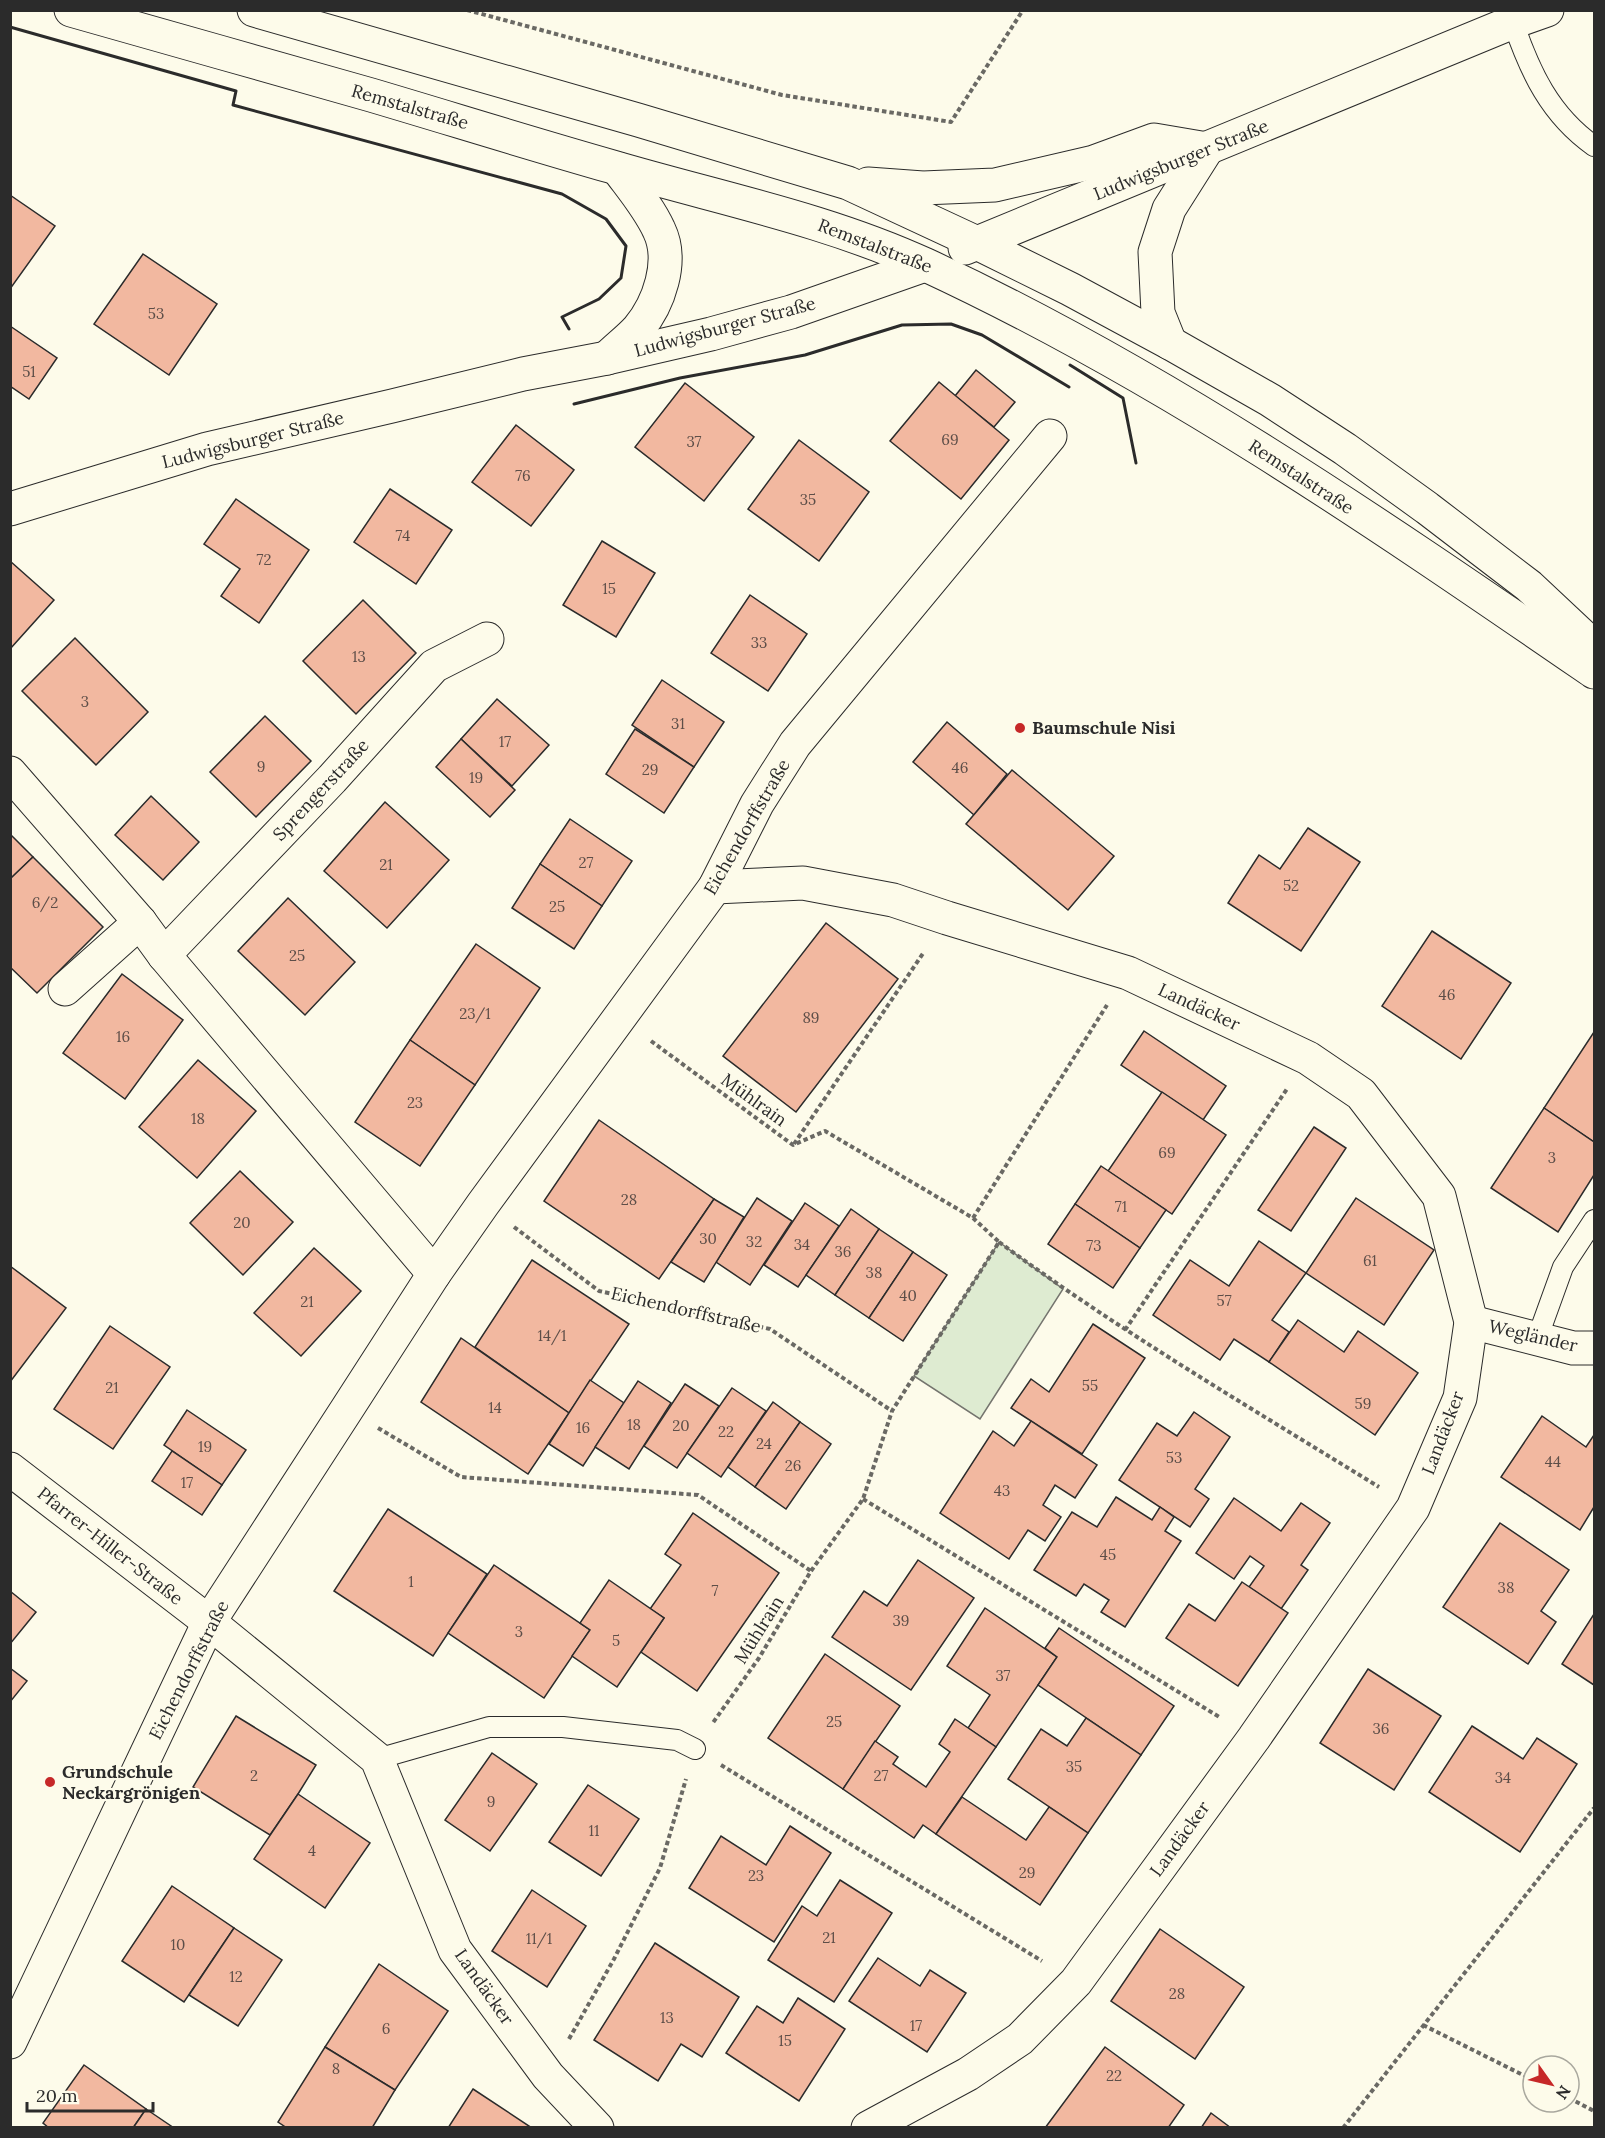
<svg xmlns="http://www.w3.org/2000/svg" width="1605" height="2138" font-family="Lora,serif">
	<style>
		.green { fill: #deebd1; stroke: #74746e; stroke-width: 1.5 }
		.building { fill: #f2b8a0; stroke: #2b2b2b; stroke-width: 1.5 }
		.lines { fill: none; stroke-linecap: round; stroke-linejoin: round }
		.service-casing { stroke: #2b2b2b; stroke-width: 22 }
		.minor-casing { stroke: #2b2b2b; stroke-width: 35 }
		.secondary-casing { stroke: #2b2b2b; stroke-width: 35 }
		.path { stroke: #6a6964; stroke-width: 4; stroke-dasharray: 4.5 3; stroke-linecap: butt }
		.service { stroke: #fdfbea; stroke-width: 20 }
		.minor { stroke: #fdfbea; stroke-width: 33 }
		.secondary { stroke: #fdfbea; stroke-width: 33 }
		.wall { stroke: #2b2b2b; stroke-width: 3 }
		.poi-dot { fill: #c62828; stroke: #fdfbea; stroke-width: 2 }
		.labels { text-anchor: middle; stroke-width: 4.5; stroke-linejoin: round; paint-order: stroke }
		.number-label { font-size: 15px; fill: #5d4e48 }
		.street-label { font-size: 18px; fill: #2b2b2b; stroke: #fdfbea }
		.poi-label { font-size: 18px; font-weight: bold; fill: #2b2b2b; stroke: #fdfbea; text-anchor: start }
	</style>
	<rect width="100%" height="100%" fill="#fdfbea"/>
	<polygon class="green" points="999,1242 1063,1289 980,1419 914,1376"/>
	<g class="building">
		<polygon points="10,195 55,226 10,289"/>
		<polygon points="143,254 217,304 169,375 94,324"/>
		<polygon points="10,326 57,358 29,399 10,386"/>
		<polygon points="976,370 1015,402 994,427 955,396"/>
		<polygon points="939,382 1009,440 961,499 890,441"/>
		<polygon points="685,383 754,437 704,501 635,447"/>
		<polygon points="516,425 574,470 531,526 472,482"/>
		<polygon points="799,440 869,492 819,561 748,509"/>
		<polygon points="390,489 452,530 416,584 354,542"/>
		<polygon points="236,499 309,550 259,623 221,596 240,569 204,544"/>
		<polygon points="602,541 655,573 616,637 563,605"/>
		<polygon points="10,561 54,600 10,649"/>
		<polygon points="750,595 807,634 768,691 711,653"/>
		<polygon points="363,600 416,653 356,714 303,661"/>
		<polygon points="75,638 148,712 96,765 22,691"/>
		<polygon points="662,680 724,722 694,767 632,725"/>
		<polygon points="497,699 549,745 512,786 461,739"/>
		<polygon points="265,716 311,761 256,817 210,772"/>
		<polygon points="947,722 1007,774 974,815 913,762"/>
		<polygon points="635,729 694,767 664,813 606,774"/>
		<polygon points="461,739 515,790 490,817 436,767"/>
		<polygon points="1012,770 1114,856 1068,910 966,824"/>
		<polygon points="151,796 199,842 163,880 115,835"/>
		<polygon points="385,802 449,860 387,928 324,871"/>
		<polygon points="570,819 632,861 602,906 540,864"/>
		<polygon points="1308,828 1360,862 1301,951 1228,903 1259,855 1280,869"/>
		<polygon points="10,834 33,857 10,879"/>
		<polygon points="33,857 103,927 37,993 10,967 10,879"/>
		<polygon points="540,864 602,906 574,949 512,908"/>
		<polygon points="288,898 355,962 305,1015 238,951"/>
		<polygon points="826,923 898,979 796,1112 723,1056"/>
		<polygon points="1432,931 1511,983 1461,1059 1382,1006"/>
		<polygon points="476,944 540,988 475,1085 410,1040"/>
		<polygon points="122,974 183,1020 125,1099 63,1053"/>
		<polygon points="1144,1031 1226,1086 1203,1120 1121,1065"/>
		<polygon points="1594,1032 1594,1142 1544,1108"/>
		<polygon points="410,1040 475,1085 420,1166 355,1122"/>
		<polygon points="198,1060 256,1111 197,1178 139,1127"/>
		<polygon points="1162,1092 1226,1135 1172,1214 1108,1171"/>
		<polygon points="1544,1108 1594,1142 1594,1175 1558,1232 1491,1188"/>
		<polygon points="599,1120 714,1199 659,1279 544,1201"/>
		<polygon points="1314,1127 1346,1148 1291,1231 1258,1210"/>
		<polygon points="1101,1166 1166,1210 1140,1248 1075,1204"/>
		<polygon points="240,1171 293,1222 243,1275 190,1223"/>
		<polygon points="757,1198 792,1221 750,1285 716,1262"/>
		<polygon points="1356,1198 1434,1250 1384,1325 1306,1273"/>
		<polygon points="714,1199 744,1217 704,1282 671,1262"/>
		<polygon points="805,1203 839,1226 798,1287 764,1265"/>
		<polygon points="1075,1204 1140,1248 1113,1288 1048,1244"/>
		<polygon points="851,1209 879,1229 835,1295 806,1275"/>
		<polygon points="879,1229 913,1252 869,1318 835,1295"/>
		<polygon points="1259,1241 1306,1273 1272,1320 1289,1332 1269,1362 1234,1339 1220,1360 1153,1315 1190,1260 1229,1286"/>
		<polygon points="314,1248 361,1291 301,1356 254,1313"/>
		<polygon points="913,1252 947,1275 903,1341 869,1318"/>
		<polygon points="532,1260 629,1324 569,1413 475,1347"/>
		<polygon points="10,1266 66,1308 10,1382"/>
		<polygon points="1298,1320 1344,1352 1358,1331 1418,1373 1375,1435 1269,1362"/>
		<polygon points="1093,1324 1145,1358 1082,1454 1011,1408 1031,1379 1049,1392"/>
		<polygon points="110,1326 170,1367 113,1449 54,1409"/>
		<polygon points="461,1338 569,1413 528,1474 421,1402"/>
		<polygon points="590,1380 624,1403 583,1466 549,1444"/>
		<polygon points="638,1381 671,1403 629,1469 595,1447"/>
		<polygon points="685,1384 719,1406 677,1468 644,1446"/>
		<polygon points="732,1388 766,1411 721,1477 687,1453"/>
		<polygon points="773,1402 800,1422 755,1487 728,1467"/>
		<polygon points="187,1410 246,1450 222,1485 164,1445"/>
		<polygon points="1194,1412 1230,1437 1195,1489 1209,1499 1190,1527 1119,1480 1157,1423 1177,1436"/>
		<polygon points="1542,1416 1586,1447 1594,1435 1594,1507 1580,1530 1501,1477"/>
		<polygon points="1031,1421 1097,1465 1075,1498 1055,1485 1043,1505 1061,1517 1045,1541 1028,1530 1009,1559 940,1513 993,1431 1014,1446"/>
		<polygon points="800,1422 831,1444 786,1509 755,1487"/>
		<polygon points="172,1451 222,1485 202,1515 152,1481"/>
		<polygon points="1116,1497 1152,1520 1160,1507 1174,1517 1165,1531 1181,1541 1125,1627 1101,1612 1109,1600 1084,1584 1076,1596 1034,1570 1072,1512 1097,1527"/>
		<polygon points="1234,1498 1281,1531 1301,1503 1330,1523 1301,1565 1308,1570 1281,1609 1249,1587 1264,1566 1250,1556 1234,1579 1196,1553"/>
		<polygon points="388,1509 487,1574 433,1656 334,1591"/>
		<polygon points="693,1513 779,1573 697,1691 641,1652 664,1618 650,1609 681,1565 665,1554"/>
		<polygon points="1500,1523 1569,1570 1541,1611 1556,1622 1528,1664 1443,1607"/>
		<polygon points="918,1560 974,1598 911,1690 832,1637 864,1591 887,1606"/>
		<polygon points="494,1565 590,1630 544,1698 448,1633"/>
		<polygon points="609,1580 664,1618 617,1687 572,1656 590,1630 580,1623"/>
		<polygon points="1242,1582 1288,1613 1238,1686 1166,1638 1189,1604 1215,1621"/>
		<polygon points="10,1591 36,1612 10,1644"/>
		<polygon points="985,1608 1057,1657 996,1747 968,1728 990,1695 947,1666"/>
		<polygon points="1594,1614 1594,1685 1562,1664"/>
		<polygon points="1059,1628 1174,1706 1141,1755 1038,1685 1057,1657 1045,1648"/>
		<polygon points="825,1654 900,1706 843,1789 768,1738"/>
		<polygon points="10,1668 27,1681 10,1702"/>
		<polygon points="1368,1669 1441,1716 1394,1790 1320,1743"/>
		<polygon points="236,1716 316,1765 298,1794 270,1835 193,1787"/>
		<polygon points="1086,1718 1141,1755 1088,1833 1008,1779 1041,1729 1067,1746"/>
		<polygon points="955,1719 996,1747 936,1834 923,1825 914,1838 843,1789 875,1741 898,1757 893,1764 926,1787 950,1752 939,1744"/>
		<polygon points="1472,1726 1523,1759 1537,1738 1577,1764 1520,1852 1429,1792"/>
		<polygon points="492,1753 537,1784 490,1851 445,1820"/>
		<polygon points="588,1785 639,1819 601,1876 549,1842"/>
		<polygon points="298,1794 370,1843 325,1908 254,1859"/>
		<polygon points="962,1797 1026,1840 1049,1807 1088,1833 1040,1905 936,1834"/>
		<polygon points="790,1826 831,1853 774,1942 689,1888 721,1836 766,1865"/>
		<polygon points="840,1880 892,1913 834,2002 768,1960 802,1906 817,1916"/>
		<polygon points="172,1886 234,1928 184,2002 122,1961"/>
		<polygon points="532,1890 586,1926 547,1987 492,1951"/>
		<polygon points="234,1928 282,1960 238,2026 189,1995"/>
		<polygon points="1160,1929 1244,1987 1195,2059 1111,2001"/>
		<polygon points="655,1943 739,1997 702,2057 681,2044 658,2081 594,2040"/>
		<polygon points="878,1958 920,1986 930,1970 966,1993 927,2052 849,2001"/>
		<polygon points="379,1964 448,2011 395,2090 325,2047"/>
		<polygon points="798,1998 845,2029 799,2101 726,2053 757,2006 783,2023"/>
		<polygon points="325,2047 395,2090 372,2128 287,2128 278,2122"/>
		<polygon points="1105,2047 1184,2105 1168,2128 1045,2128"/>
		<polygon points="84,2065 146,2109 133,2128 49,2128 43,2123"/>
		<polygon points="473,2089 532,2128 448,2128"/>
		<polygon points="146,2109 174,2128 133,2128"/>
		<polygon points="1211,2113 1231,2128 1201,2128"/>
	</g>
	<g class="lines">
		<defs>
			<g id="service">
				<path d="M1513 22C1530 72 1550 115 1594 146"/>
				<polyline points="1537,1339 1563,1267 1594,1220"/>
				<polyline points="377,1759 489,1727 563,1727 677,1740 695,1749"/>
			</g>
			<g id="minor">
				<path d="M607 358C617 348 629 339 638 329 659 304 674 261 659 230 649 208 632 188 618 169"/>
				<polyline points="10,509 207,449 392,406 523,374 607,358 711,334 791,312 925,265"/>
				<polyline points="10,773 140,922 164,955 434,1274"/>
				<polyline points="715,887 803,883 893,900 947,918 1128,973 1308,1058 1361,1094 1439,1196 1471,1322 1460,1398 1413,1508 1254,1738 1076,1982 1020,2039 968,2074 868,2128"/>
				<polyline points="164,955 332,779 434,666 487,639"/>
				<polyline points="65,989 140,922"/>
				<polyline points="1471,1322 1573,1348 1594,1348"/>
				<polyline points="10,1469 209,1622 377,1759 455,1950 548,2076 597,2128"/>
				<polyline points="10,2042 209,1622 347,1409 434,1274 483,1204 715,887 757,804 795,744 1050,436"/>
			</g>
			<g id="secondary">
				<path d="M71 10C171 39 271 66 371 95 452 119 532 144 613 167 718 198 826 219 926 265 1163 375 1380 525 1594 672"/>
				<polyline points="254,10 638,120 848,183 977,243 1070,289 1170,343 1270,400 1345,449 1427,508 1529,586 1594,647"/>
				<polyline points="868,184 923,188 995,185 1094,162 1154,140 1207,149"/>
				<polyline points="965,248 1513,22 1547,10"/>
				<polyline points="1170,343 1158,313 1155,252 1169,209 1207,149"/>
			</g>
		</defs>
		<use href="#service" class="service-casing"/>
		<use href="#minor" class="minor-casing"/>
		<use href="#secondary" class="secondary-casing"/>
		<g class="path">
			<polyline points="467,10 782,95 951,122 1023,10"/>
			<polyline points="651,1041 793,1145 825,1131 973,1218 999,1242 892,1411 863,1499 811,1571 759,1658 712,1724"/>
			<polyline points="794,1144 924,952"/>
			<polyline points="973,1218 1107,1005"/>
			<polyline points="514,1227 599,1291 770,1329 892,1411"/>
			<path d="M999 1242C1121 1332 1251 1408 1379 1487"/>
			<polyline points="1125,1330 1287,1089"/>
			<polyline points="378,1428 461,1477 698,1495 811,1571"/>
			<polyline points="863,1499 1221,1718"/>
			<polyline points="721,1765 1042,1961"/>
			<polyline points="1423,2025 1533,2080"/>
			<polyline points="569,2039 614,1959 660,1868 686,1779"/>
			<polyline points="1569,2098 1594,2111"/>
			<polyline points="1343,2128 1594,1808"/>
		</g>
		<use href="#service" class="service"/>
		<use href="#minor" class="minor"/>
		<use href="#secondary" class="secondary"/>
		<g class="wall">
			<polyline points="10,27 236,91 233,105 562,194 606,219 626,246 621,278 599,299 562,317 569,329"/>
			<polyline points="1070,365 1123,398 1136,463"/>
			<polyline points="574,404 680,378 805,355 902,325 951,324 982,335 1069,387"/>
		</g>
	</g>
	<g class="poi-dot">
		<circle cx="1020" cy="728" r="6"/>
		<circle cx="50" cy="1782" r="6"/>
	</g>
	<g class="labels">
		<g class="number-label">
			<text x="156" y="319">53</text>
			<text x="29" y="377">51</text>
			<text x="950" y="445">69</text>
			<text x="694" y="447">37</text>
			<text x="523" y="481">76</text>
			<text x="808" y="505">35</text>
			<text x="403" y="541">74</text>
			<text x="264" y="565">72</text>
			<text x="609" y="594">15</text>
			<text x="759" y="648">33</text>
			<text x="359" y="662">13</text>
			<text x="85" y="707">3</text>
			<text x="678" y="729">31</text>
			<text x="505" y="747">17</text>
			<text x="261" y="772">9</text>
			<text x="960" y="773">46</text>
			<text x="650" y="775">29</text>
			<text x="476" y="783">19</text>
			<text x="586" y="868">27</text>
			<text x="386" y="870">21</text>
			<text x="1291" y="891">52</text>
			<text x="45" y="908">6/2</text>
			<text x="557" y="912">25</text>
			<text x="297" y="961">25</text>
			<text x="1447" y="1000">46</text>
			<text x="475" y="1019">23/1</text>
			<text x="811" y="1023">89</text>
			<text x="123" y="1042">16</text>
			<text x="415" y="1108">23</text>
			<text x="198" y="1124">18</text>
			<text x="1167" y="1158">69</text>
			<text x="1552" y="1163">3</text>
			<text x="629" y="1205">28</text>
			<text x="1121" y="1212">71</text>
			<text x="242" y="1228">20</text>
			<text x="708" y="1244">30</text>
			<text x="754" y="1247">32</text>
			<text x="802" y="1250">34</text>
			<text x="1094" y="1251">73</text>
			<text x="843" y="1257">36</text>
			<text x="1370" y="1266">61</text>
			<text x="874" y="1278">38</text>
			<text x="908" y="1301">40</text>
			<text x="1224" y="1306">57</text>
			<text x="307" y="1307">21</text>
			<text x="552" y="1341">14/1</text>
			<text x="1090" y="1391">55</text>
			<text x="112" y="1393">21</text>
			<text x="1363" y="1409">59</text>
			<text x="495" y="1413">14</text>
			<text x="634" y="1430">18</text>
			<text x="681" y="1431">20</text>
			<text x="583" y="1433">16</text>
			<text x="726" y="1437">22</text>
			<text x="764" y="1449">24</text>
			<text x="205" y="1452">19</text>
			<text x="1174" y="1463">53</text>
			<text x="1553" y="1467">44</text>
			<text x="793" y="1471">26</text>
			<text x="187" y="1488">17</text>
			<text x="1002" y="1496">43</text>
			<text x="1108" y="1560">45</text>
			<text x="411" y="1587">1</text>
			<text x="1506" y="1593">38</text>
			<text x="715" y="1596">7</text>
			<text x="901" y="1626">39</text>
			<text x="519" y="1637">3</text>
			<text x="616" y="1646">5</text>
			<text x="1003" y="1681">37</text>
			<text x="834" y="1727">25</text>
			<text x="1381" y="1734">36</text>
			<text x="1074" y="1772">35</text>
			<text x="254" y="1781">2</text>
			<text x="881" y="1781">27</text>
			<text x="1503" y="1783">34</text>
			<text x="491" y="1807">9</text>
			<text x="594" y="1836">11</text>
			<text x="312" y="1856">4</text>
			<text x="1027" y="1878">29</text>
			<text x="756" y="1881">23</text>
			<text x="829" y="1943">21</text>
			<text x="539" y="1944">11/1</text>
			<text x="178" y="1950">10</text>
			<text x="236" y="1982">12</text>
			<text x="1177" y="1999">28</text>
			<text x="667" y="2023">13</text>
			<text x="916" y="2031">17</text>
			<text x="386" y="2034">6</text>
			<text x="785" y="2046">15</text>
			<text x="336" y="2074">8</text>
			<text x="1114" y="2081">22</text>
		</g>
		<g class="street-label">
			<text transform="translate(410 107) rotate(16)" y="6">Remstalstraße</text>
			<text transform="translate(1181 160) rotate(-22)" y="6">Ludwigsburger Straße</text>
			<text transform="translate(875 246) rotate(21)" y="6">Remstalstraße</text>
			<text transform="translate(725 327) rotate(-15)" y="6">Ludwigsburger Straße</text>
			<text transform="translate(253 440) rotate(-14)" y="6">Ludwigsburger Straße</text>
			<text transform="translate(1301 477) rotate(33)" y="6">Remstalstraße</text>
			<text transform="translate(321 790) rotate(-47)" y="6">Sprengerstraße</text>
			<text transform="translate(747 827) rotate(-60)" y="6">Eichendorffstraße</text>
			<text transform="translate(1199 1007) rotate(25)" y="6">Landäcker</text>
			<text transform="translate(754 1100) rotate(36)" y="6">Mühlrain</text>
			<text transform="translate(686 1310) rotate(13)" y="6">Eichendorffstraße</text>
			<text transform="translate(1533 1336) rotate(13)" y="6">Wegländer</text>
			<text transform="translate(1443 1433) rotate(-69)" y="6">Landäcker</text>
			<text transform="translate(110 1546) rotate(38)" y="6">Pfarrer-Hiller-Straße</text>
			<text transform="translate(759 1630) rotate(-58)" y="6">Mühlrain</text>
			<text transform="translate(189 1670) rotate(-63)" y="6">Eichendorffstraße</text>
			<text transform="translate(1180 1839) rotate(-54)" y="6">Landäcker</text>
			<text transform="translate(484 1987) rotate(55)" y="6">Landäcker</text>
		</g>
		<g class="poi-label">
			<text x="1032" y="734">Baumschule Nisi</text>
			<text x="62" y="1778">Grundschule<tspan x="62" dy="21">Neckargrönigen</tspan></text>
		</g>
	</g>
	<rect width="1605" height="2138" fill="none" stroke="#2b2b2b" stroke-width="24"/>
	<g transform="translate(1551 2084) rotate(124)"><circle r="28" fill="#fdfbea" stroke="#a9a89e" stroke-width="1.5"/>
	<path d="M0-4.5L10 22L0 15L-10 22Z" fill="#c62828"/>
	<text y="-9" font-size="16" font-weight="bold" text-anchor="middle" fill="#2b2b2b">N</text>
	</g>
	<path d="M27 2102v9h126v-9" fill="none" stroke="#2b2b2b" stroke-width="3"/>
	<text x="36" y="2102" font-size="18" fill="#2b2b2b" stroke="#fdfbea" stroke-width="4.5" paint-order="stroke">20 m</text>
</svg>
